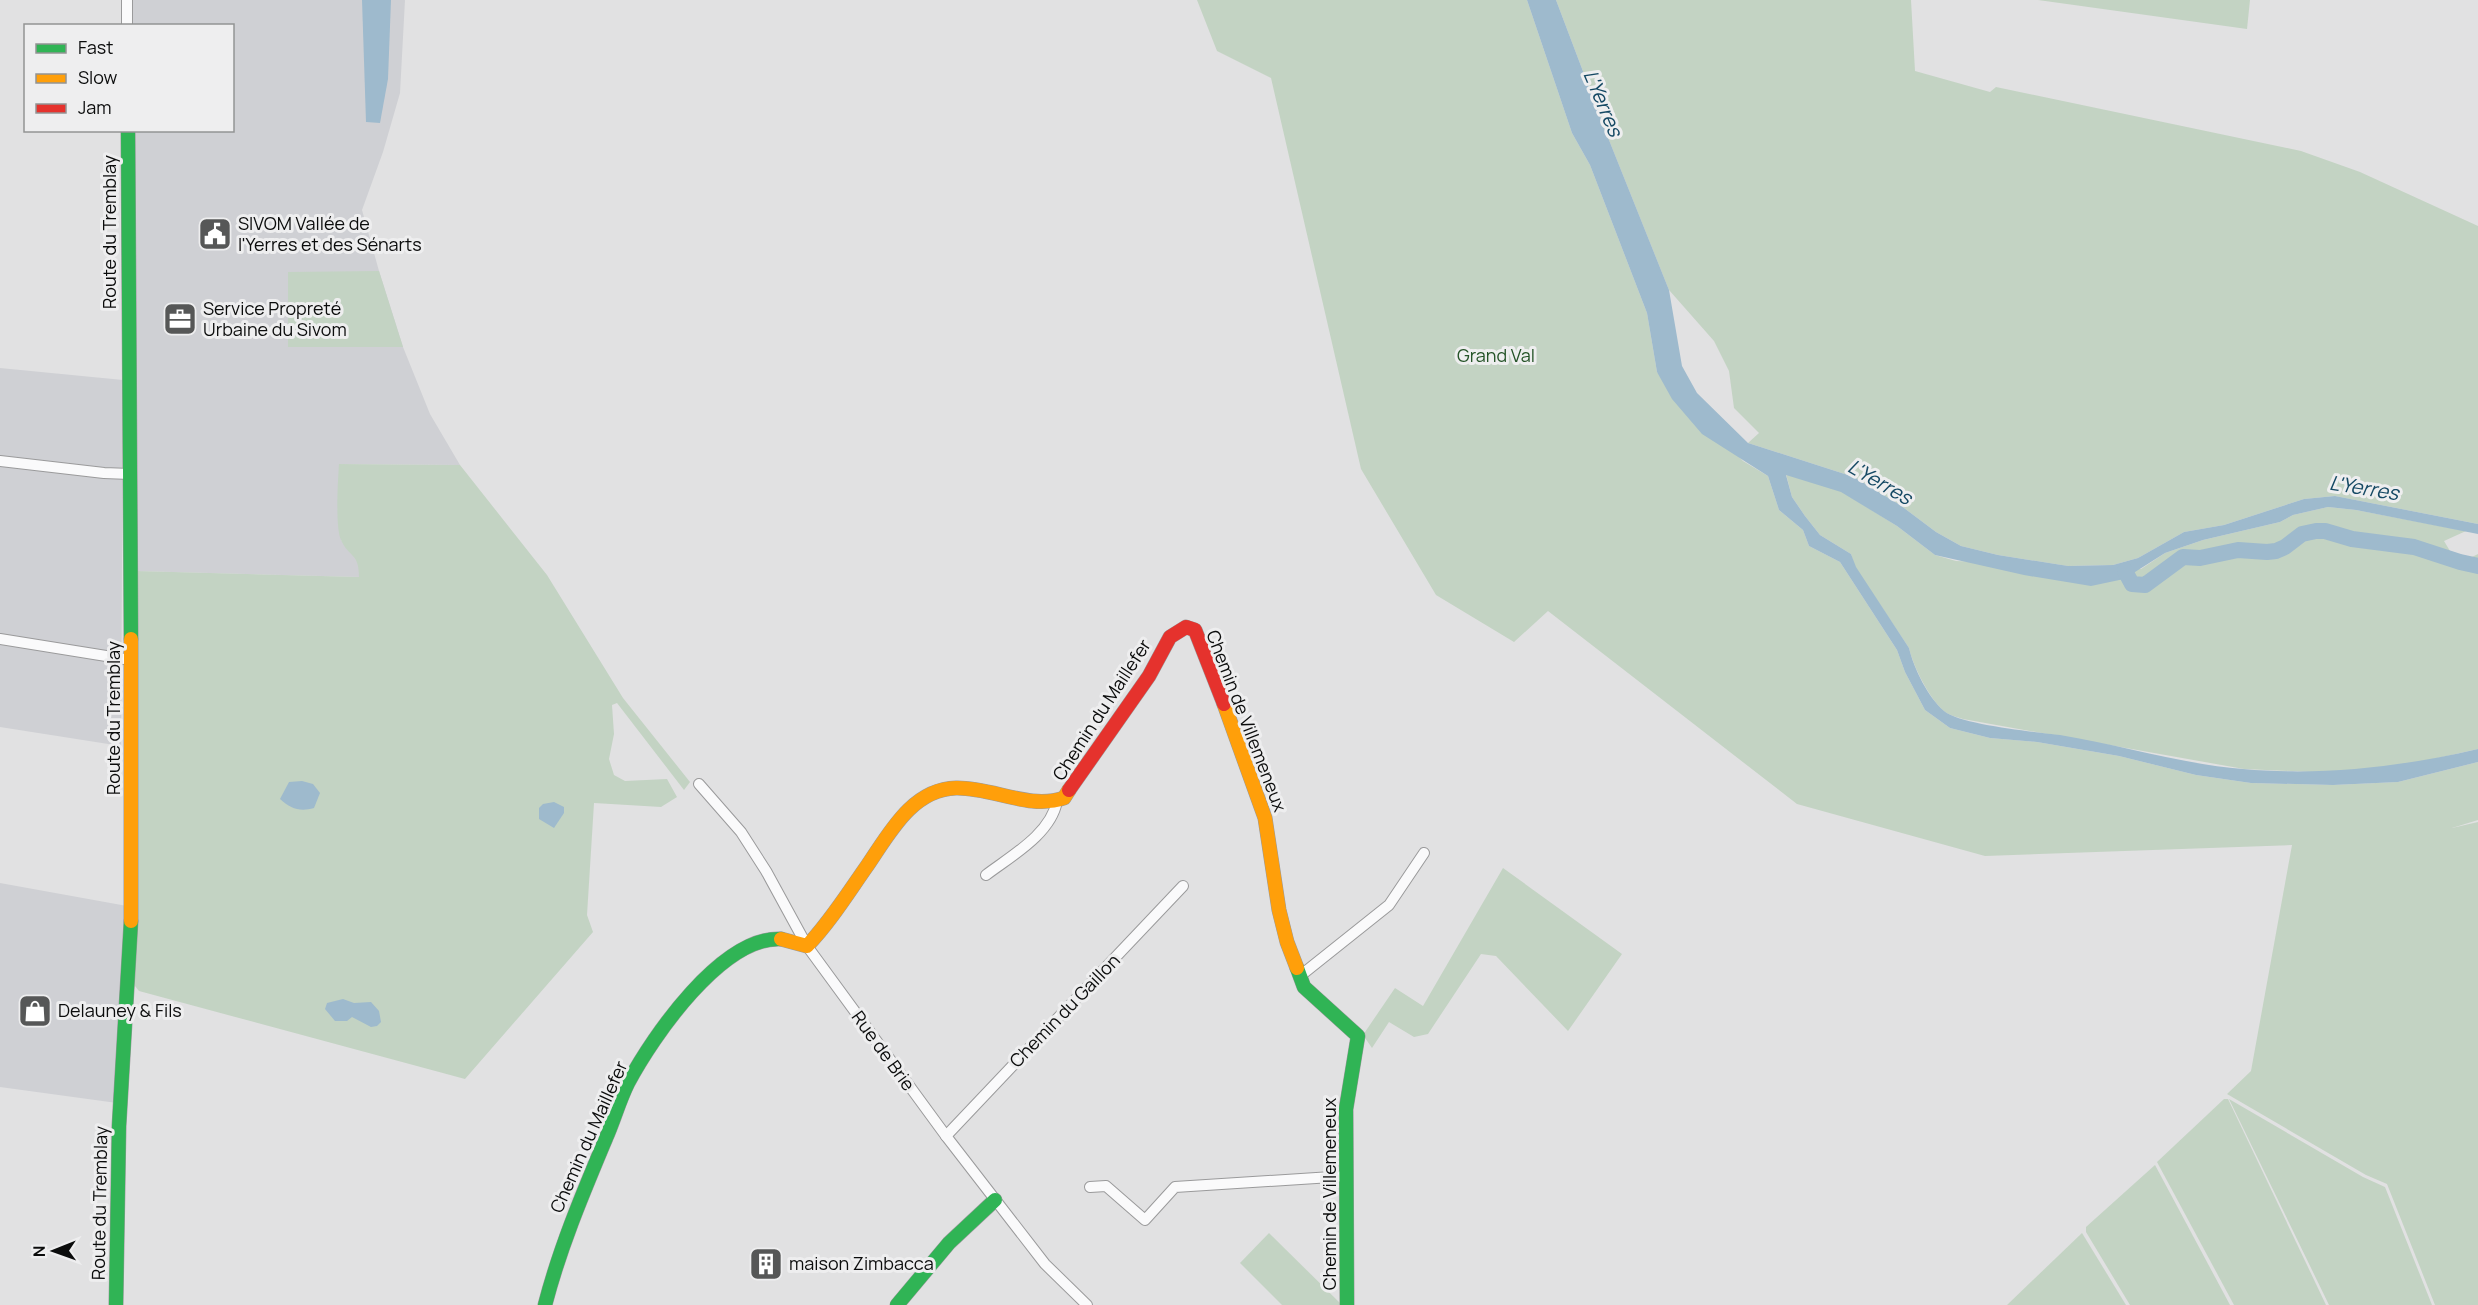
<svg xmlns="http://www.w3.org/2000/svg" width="2478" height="1305" font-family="Manrope,sans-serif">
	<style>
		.built { fill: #cfd0d4 }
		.green { fill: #c3d3c3 }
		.water { fill: #9ebacd }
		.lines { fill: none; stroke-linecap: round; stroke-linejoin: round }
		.river { stroke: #9ebacd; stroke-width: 16 }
		.street-casing { stroke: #9a9a9b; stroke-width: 12 }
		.fast-casing { stroke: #9a9a9b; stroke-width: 15 }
		.slow-casing { stroke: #9a9a9b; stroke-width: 15 }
		.jam-casing { stroke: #9a9a9b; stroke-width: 15 }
		.street { stroke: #fafafb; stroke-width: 10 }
		.fast { stroke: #30b455; stroke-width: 14 }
		.slow { stroke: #ff9f0a; stroke-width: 14 }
		.jam { stroke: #e5322d; stroke-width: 14 }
		.labels { text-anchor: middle; stroke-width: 6; stroke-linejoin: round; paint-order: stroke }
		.poi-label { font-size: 18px; fill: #0b0c0c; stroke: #eeeeef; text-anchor: start }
		.street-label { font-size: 18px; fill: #0b0c0c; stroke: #eeeeef }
		.park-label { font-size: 18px; fill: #245327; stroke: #eeeeef }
		.water-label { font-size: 20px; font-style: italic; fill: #154964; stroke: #eeeeef }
	</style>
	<rect width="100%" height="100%" fill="#e1e1e2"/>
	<g class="built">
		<polygon points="126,0 405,0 400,93 383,152 362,210 379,271 403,347 430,414 460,465 339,464 341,540 358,560 360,577 136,571 128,131 232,130 232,26 127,25"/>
		<polygon points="0,368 123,380 121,746 0,727"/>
		<polygon points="0,883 127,906 117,1103 0,1087"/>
	</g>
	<g class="green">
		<polygon points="1197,0 1527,0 1572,133 1590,165 1647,313 1657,372 1743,461 1768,476 1779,510 1803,530 1809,546 1840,562 1897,650 1905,672 1925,710 1950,728 1990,738 2037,742 2119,756 2196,775 2251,783 2333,785 2398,782 2478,762 2478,820 2452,828 2478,822 2478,1305 2435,1305 2387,1184 2366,1175 2227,1094 2251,1071 2292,845 1985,856 1797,804 1548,611 1514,642 1436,595 1361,469 1271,78 1217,51"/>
		<polygon points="1556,0 1911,0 1915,71 1990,92 1996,87 2301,151 2360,172 2478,226 2478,524 2335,496 2304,499 2224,525 2184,532 2138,558 2113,565 2068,566 1998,555 1961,546 1936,532 1900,505 1854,477 1748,443 1759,433 1734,408 1729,371 1714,341 1669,290 1609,140"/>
		<polygon points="2038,0 2250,0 2247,29"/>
		<polygon points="379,271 403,347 288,347 288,272"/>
		<path d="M339 464 460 465 547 575 623 698 690 782 684 790 617 703 612 705 614 734 609 759 614 775 625 781 667 779 677 797 661 807 594 803 587 915 593 932 465 1079 139 991 135 986 136 571 359 577C359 552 349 558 341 540 335 527 338 480 339 464Z"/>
		<path d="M1786 474 1841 491 1897 526 1935 555 1956 561 2141 569 2165 553 2203 540 2280 522 2293 515 2328 507 2356 510 2466 531 2444 541 2450 551 2470 558 2478 554V749L2420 762 2365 770 2313 772 2244 769 1963 719C1957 717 1949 715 1945 712 1930 700 1913 666 1909 648L1855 567 1851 554 1820 535 1805 516 1792 497Z"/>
		<polygon points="1503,868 1622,954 1568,1031 1496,956 1481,954 1428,1034 1414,1037 1389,1022 1372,1048 1363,1035 1395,988 1423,1006"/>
		<polygon points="2224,1099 2228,1099 2326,1305 2234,1305 2157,1162"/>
		<polygon points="2229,1099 2363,1177 2385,1187 2432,1305 2329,1305"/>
		<polygon points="2155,1165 2230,1305 2130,1305 2086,1232 2086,1227"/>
		<polygon points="1269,1233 1340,1303 1341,1305 1282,1305 1240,1263"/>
		<polygon points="2082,1233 2126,1305 2007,1305"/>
	</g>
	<g class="water">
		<polygon points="362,0 391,0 388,79 380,123 366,122"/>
		<path d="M1527 0H1556L1609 140 1669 290 1682 366 1697 393 1748 443 1854 477 1900 505 1936 532 1961 546 1998 555 2068 566 2113 565 2138 558 2184 532 2224 525 2304 499 2335 496 2478 524V534L2356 510 2328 507 2293 515 2280 522 2203 540 2165 553 2124 579 2091 586 2024 575 1935 555 1897 526 1841 492 1786 475 1792 497 1805 516 1820 535 1851 554 1856 567 1909 648C1914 669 1928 697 1944 711 1961 725 2036 732 2060 735 2121 745 2181 764 2243 769 2323 776 2400 767 2478 749V762L2398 782 2333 785 2251 783 2196 775 2119 756 2037 742 1990 738 1950 728 1925 710 1905 672 1897 650 1840 562 1809 546 1803 530 1779 510 1768 476 1702 434 1672 399 1657 372 1647 313 1590 165 1572 133Z"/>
		<path d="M302 781 313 784 320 793 314 808C300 812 291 809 280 799L289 782Z"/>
		<polygon points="554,802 564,807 564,813 554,828 539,819 539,808 543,804"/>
		<polygon points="343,999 354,1003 371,1002 379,1011 381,1022 377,1026 371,1027 352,1017 347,1021 335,1021 325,1009 327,1003"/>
	</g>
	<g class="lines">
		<polyline class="river" points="2125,571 2132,584 2145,585 2183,557 2200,558 2238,550 2267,552 2276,551 2285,547 2302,534 2316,531 2325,531 2352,539 2414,547 2460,562 2478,566"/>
		<defs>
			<g id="street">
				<polyline points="127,0 127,26"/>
				<polyline points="0,461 104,473 130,474"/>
				<polyline points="0,639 131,660"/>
				<polyline points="699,784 741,832 766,871 807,946 946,1136 1045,1264 1087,1305"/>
				<path d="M986 875C1011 856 1051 834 1057 801"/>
				<polyline points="1300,976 1389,905 1424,853"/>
				<polyline points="946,1136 1183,886"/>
				<polyline points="1090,1187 1106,1186 1145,1220 1175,1187 1347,1176"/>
			</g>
			<g id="fast">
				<polyline points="128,130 131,639"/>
				<polyline points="1297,968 1304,987 1358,1036 1346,1109 1347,1305"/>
				<polyline points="116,1305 119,1126 131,921"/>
				<path d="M545 1305C560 1247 583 1193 606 1138 614 1120 619 1101 628 1083 653 1036 722 936 781 939"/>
				<polyline points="897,1305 949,1243 995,1200"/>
			</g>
			<g id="slow">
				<polyline points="131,639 131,921"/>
				<polyline points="1224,704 1265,818 1279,910 1287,942 1297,968"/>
				<path d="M781 939 807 946C830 922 848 893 867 866 889 834 912 789 956 788 992 787 1029 810 1064 798L1069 790"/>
			</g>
			<polyline id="jam" points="1069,790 1149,676 1170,637 1186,627 1195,630 1224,704"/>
		</defs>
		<use href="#street" class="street-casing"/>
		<use href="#fast" class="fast-casing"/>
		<use href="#slow" class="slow-casing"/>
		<use href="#jam" class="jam-casing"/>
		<use href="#street" class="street"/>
		<use href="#fast" class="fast"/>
		<use href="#slow" class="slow"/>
		<use href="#jam" class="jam"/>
	</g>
	<defs>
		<symbol id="civic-square" viewBox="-11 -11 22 22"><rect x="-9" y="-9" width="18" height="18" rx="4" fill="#565757" stroke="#eeeeef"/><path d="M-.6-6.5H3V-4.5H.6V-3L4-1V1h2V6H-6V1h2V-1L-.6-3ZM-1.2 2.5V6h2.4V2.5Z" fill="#fff"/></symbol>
		<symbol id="office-square" viewBox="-11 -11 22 22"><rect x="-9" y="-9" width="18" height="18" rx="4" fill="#565757" stroke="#eeeeef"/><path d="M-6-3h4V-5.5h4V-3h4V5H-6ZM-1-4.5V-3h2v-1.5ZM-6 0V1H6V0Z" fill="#fff"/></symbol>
		<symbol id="shop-square" viewBox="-11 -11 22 22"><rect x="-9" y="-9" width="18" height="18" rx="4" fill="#565757" stroke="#eeeeef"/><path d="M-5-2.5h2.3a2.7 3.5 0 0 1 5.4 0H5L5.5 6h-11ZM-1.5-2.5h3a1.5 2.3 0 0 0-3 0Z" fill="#fff"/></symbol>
		<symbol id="building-square" viewBox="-11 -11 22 22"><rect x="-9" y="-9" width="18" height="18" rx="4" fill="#565757" stroke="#eeeeef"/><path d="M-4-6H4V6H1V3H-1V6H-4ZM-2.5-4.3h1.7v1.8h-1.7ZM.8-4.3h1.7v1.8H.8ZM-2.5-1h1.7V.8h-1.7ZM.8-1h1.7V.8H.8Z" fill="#fff"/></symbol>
	</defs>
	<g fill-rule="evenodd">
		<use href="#civic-square" x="196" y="215" width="38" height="38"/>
		<use href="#office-square" x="161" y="300" width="38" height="38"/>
		<use href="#shop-square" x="16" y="992" width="38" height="38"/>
		<use href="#building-square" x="747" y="1245" width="38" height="38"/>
	</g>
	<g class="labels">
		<g class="poi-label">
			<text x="238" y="230">SIVOM Vallée de<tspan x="238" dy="21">l'Yerres et des Sénarts</tspan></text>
			<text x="203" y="315">Service Propreté<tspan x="203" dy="21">Urbaine du Sivom</tspan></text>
			<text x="58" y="1017">Delauney &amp; Fils</text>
			<text x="789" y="1270">maison Zimbacca</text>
		</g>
		<g class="street-label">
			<text transform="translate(110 232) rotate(-90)" y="6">Route du Tremblay</text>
			<text transform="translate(1102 710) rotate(-57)" y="6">Chemin du Maillefer</text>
			<text transform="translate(114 718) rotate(-90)" y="6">Route du Tremblay</text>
			<text transform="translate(1246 721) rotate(69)" y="6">Chemin de Villemeneux</text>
			<text transform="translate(1065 1011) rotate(-46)" y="6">Chemin du Gaillon</text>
			<text transform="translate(883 1051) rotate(54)" y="6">Rue de Brie</text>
			<text transform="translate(589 1137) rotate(-66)" y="6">Chemin du Maillefer</text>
			<text transform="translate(1330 1194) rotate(-90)" y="6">Chemin de Villemeneux</text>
			<text transform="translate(100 1203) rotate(-89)" y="6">Route du Tremblay</text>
		</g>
		<g class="park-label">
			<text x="1496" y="362">Grand Val</text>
		</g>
		<g class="water-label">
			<text transform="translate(1603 103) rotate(67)" y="7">L'Yerres</text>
			<text transform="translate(1880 482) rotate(30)" y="7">L'Yerres</text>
			<text transform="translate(2364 488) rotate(9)" y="7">L'Yerres</text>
		</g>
	</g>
	<rect x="24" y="24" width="210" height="108" fill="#eeeeef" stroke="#939494" stroke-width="1.5"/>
	<rect x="36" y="44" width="30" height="9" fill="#30b455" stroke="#939494" stroke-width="1.5"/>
	<text x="78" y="54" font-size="18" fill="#0b0c0c">Fast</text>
	<rect x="36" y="74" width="30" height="9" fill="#ff9f0a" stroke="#939494" stroke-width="1.5"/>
	<text x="78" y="84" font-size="18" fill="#0b0c0c">Slow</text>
	<rect x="36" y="104" width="30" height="9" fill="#e5322d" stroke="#939494" stroke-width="1.5"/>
	<text x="78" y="114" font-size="18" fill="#0b0c0c">Jam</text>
	<g transform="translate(54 1251) rotate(269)" stroke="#eeeeef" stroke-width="4.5" paint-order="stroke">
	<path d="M0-4.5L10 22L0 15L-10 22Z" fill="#0b0c0c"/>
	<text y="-9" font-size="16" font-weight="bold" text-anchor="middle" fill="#0b0c0c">N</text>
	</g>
</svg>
